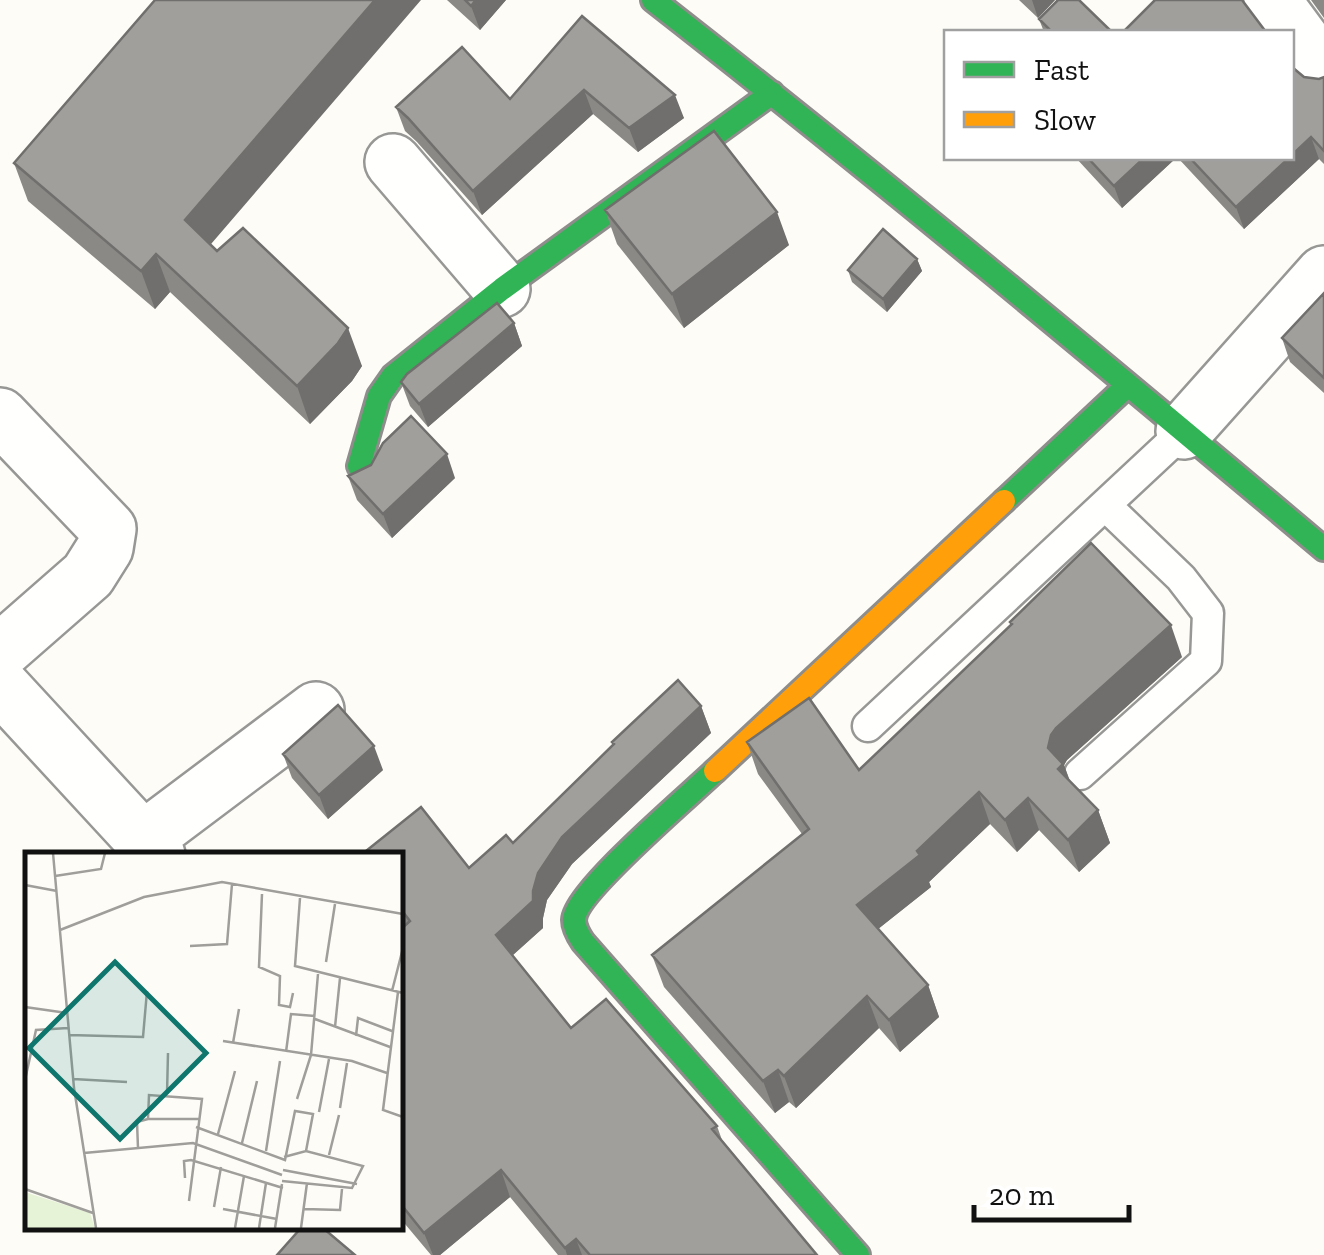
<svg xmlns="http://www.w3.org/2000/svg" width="1324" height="1255" viewBox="0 0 1324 1255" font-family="'Zilla Slab',serif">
<rect width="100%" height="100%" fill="#fdfcf7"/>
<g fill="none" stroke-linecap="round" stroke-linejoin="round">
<defs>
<path id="lane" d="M868,726l316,-295
M1080,774l126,-113 2,-48 -27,-35 -76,-73"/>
<path id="street" d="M1272,0l52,70
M393,162l109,127
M0,416l108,113 -3,19 -17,27 -88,77
M1184,431l140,-157
M0,685l157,170
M143,840l173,-130"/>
<path id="fast" d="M653,0c228,178 450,363 671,549
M359,466l20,-70 14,-20 109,-87 270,-196
M1004,501l124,-116
M715,771c-25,24 -140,121 -141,149 0,8 5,16 9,22l275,313"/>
<path id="slow" d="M715,771l289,-270"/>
</defs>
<use href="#lane" stroke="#979795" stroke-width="35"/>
<use href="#street" stroke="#979795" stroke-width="60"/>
<use href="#fast" stroke="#8e8d8b" stroke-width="28"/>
<use href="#slow" stroke="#8e8d8b" stroke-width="28"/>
<use href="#lane" stroke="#fffffe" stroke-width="30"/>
<use href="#street" stroke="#fffffe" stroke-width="55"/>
<use href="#fast" stroke="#30b455" stroke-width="22"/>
<use href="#slow" stroke="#ff9f0a" stroke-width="22"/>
</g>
<path fill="#8a8986" d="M447,0h59l-26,30z
M1019,0h36l-17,18z
M1311,0h13v18z
M582,16l102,102 -46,34 -45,-38 -111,101 -65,-73 -12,-11 -9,-24 114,-8z
M1039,19l73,13h-68z
M1304,77l15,2 5,-2v87l-5,-5 -75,70 -66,-71h114z
M1076,158h100l-54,50z
M14,163l196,82 152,121 -10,15 -42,43 -140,-132 -15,17 -127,-108z
M605,210l184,35 -105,83 -67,-84z
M917,259l5,12 -35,41 -35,-30 -4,-12z
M1324,293v100l-34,-31 -8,-24z
M514,323l8,23 -94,81 -18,-21 -9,-24z
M348,476l107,2 -63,60 -35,-38z
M1010,622l172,35 -115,103 -3,5 6,16 28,29 12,33 -31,29 -40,-42 -22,22 -27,-28 -61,58 2,5 -53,42 50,56 11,32 -39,35 -21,-24 -83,80 -7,-6 -14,11 -111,-126 -12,-32 150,-121 -44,-60 -11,-32 112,28 152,-145z
M701,706l10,27 -139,131 -25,36 -4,18v10l-31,28 59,72 146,98 5,14 95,115h-259l-48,-58 -70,58h-9l-31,-37v-288l3,-3 -3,-4v-68l69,13 44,-25 100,-99 -1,-2z
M283,754l100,16 -55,49 -36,-41z"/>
<path fill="#716f6d" d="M375,0h46l-222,258 -14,-38z
M476,0h30l-26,30 -9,-24z
M1032,0h23l-17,18z
M584,90l9,24 -111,101 -9,-24z
M675,95l9,23 -46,34 -9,-24z
M1311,137l8,22 -75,70 -8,-22 53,-49h3v-3z
M1144,158h32l-54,50 -8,-22z
M777,212l12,33 -105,83 -12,-34z
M156,254l14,38 -15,17 -14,-38z
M917,259l5,12 -35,41 -4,-13z
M514,323l8,23 -94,81 -9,-23z
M348,328l14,38 -10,15 -42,43 -13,-38z
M447,454l8,24 -63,60 -9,-24z
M1171,625l11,32 -115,103 -3,5 11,31 -14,-20 -13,-28 3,-13 5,-7z
M701,706l10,27 -139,131 -25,36 -4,18v10l-38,34 -9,-27 37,-44 5,-18 24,-36z
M374,746l9,24 -55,49 -9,-24z
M979,792l11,32 -61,58 2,5 -63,50 -11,-32z
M1028,798l11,32 -22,22 -12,-32z
M1098,810l12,33 -31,29 -11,-32z
M928,985l11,32 -39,35 -11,-32z
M867,996l12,32 -83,80 -12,-32z
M778,1070l11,32 -14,11 -12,-32z
M501,1170l9,27 -70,58h-7l-9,-22z
M576,1239l6,16h-15l-2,-7z"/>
<path fill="#a19f9c" stroke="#716f6d" stroke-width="2.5" d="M155,0h220l-190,220 32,31 26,-23 105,100 -10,15 -41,43 -141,-132 -15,17 -127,-108z
M465,0h11l-5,6z
M1058,0h21l33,32h-60l-13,-13z
M1155,0h87l24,32h-143z
M582,16l93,79 -46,33 -45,-38 -111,101 -65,-73 -12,-11 66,-60 48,52z
M1292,67l12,10 15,2 5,-2v74l-13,-14 -19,18z
M714,131l63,81 -105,82 -67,-84z
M1088,158h56l-30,28z
M1190,158h99l-53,49z
M883,229l34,30 -34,40 -35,-29z
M1324,293v85l-42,-40z
M497,303l17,20 -95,81 -18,-22 6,-8z
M411,416l36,38 -64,60 -35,-38 23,-11 12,-22z
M1091,543l80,82 -115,103 -5,7 -3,13 15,16 -5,5 40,41 -30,30 -40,-42 -23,22 -26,-28 -62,59 3,4 -63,50 71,80 -39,35 -22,-24 -83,80 -6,-6 -15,11 -111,-126 157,-126 -62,-87 62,-44 50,72 153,-146 -2,-2z
M678,680l23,26 -139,131 -24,36 -5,18v10l-37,34 75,93 35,-29 111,127 -5,3 105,126h-227l-14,-16 -11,9 -64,-78 -77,63 -24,-30v-273l10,-9 -10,-13v-53h-39l60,-48 48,61 37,-33 7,8 101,-99 -2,-2z
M338,705l36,41 -55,49 -36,-41z
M301,1228h22l32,27h-78z"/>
<g transform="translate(25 852)">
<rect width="378" height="378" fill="#fdfcf7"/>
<path d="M0,340l65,21 5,15h-70z" fill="#e7f3d7"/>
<path fill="none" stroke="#9f9e9b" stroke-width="2.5" d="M28,1l21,235 22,140M30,24l46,-7 4,-16M0,33l32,6M237,42l-3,73 21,9 -1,29 11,2 3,-14M275,46l-5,68 108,27M35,78l84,-33 78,-15 181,32M165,94l37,-2 5,-60M301,110l9,-58M367,139l11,-43M373,140l-15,118 20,7M0,155l42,6M290,167l75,28M310,175l5,-49M44,183l74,2 4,-46M331,184l2,-18 34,13M198,189l129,20 35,12M208,191l6,-34M261,200l5,-38 24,2M48,227l54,3M0,228l11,-50 32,-2M142,242l1,-41M272,247l14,-44 7,-81M315,256l7,-45M294,260l10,-53M171,275l89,33 10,-49 18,3 -7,37M193,282l17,-63M217,291l15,-62M113,296l-1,-26 11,-3M241,299l14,-90M59,301l109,-10 89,32M304,303l10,-40M258,318l74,14M160,326l-1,-17 7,-1 92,28M257,329l70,7 11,-22 -57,-15 -22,6M0,337l68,24M164,349l13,-102 -53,-4 -1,24h51M189,355l7,-40M198,357l54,10M279,357l36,1 2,-21M210,376l9,-52M234,376l7,-45M250,376l7,-44M276,376l6,-45"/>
<path fill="#0f766e" fill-opacity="0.15" stroke="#0f766e" stroke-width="5" d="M90,110l91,91 -86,86 -91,-91z"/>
<rect width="378" height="378" fill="none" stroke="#111" stroke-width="5"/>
</g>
<rect x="944" y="30" width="350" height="130" fill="#ffffff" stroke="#a0a0a0" stroke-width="2.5"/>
<rect x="964" y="62" width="50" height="15" fill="#30b455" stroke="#a0a0a0" stroke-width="2.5"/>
<text x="1034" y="80" font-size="30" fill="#111111">Fast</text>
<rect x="964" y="112" width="50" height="15" fill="#ff9f0a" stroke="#a0a0a0" stroke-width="2.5"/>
<text x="1034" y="130" font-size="30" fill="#111111">Slow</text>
<path d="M974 1205v15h155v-15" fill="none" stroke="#111111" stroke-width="5"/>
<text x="989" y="1205" font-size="30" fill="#111111" stroke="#ffffff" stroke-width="8" paint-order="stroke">20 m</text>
</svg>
